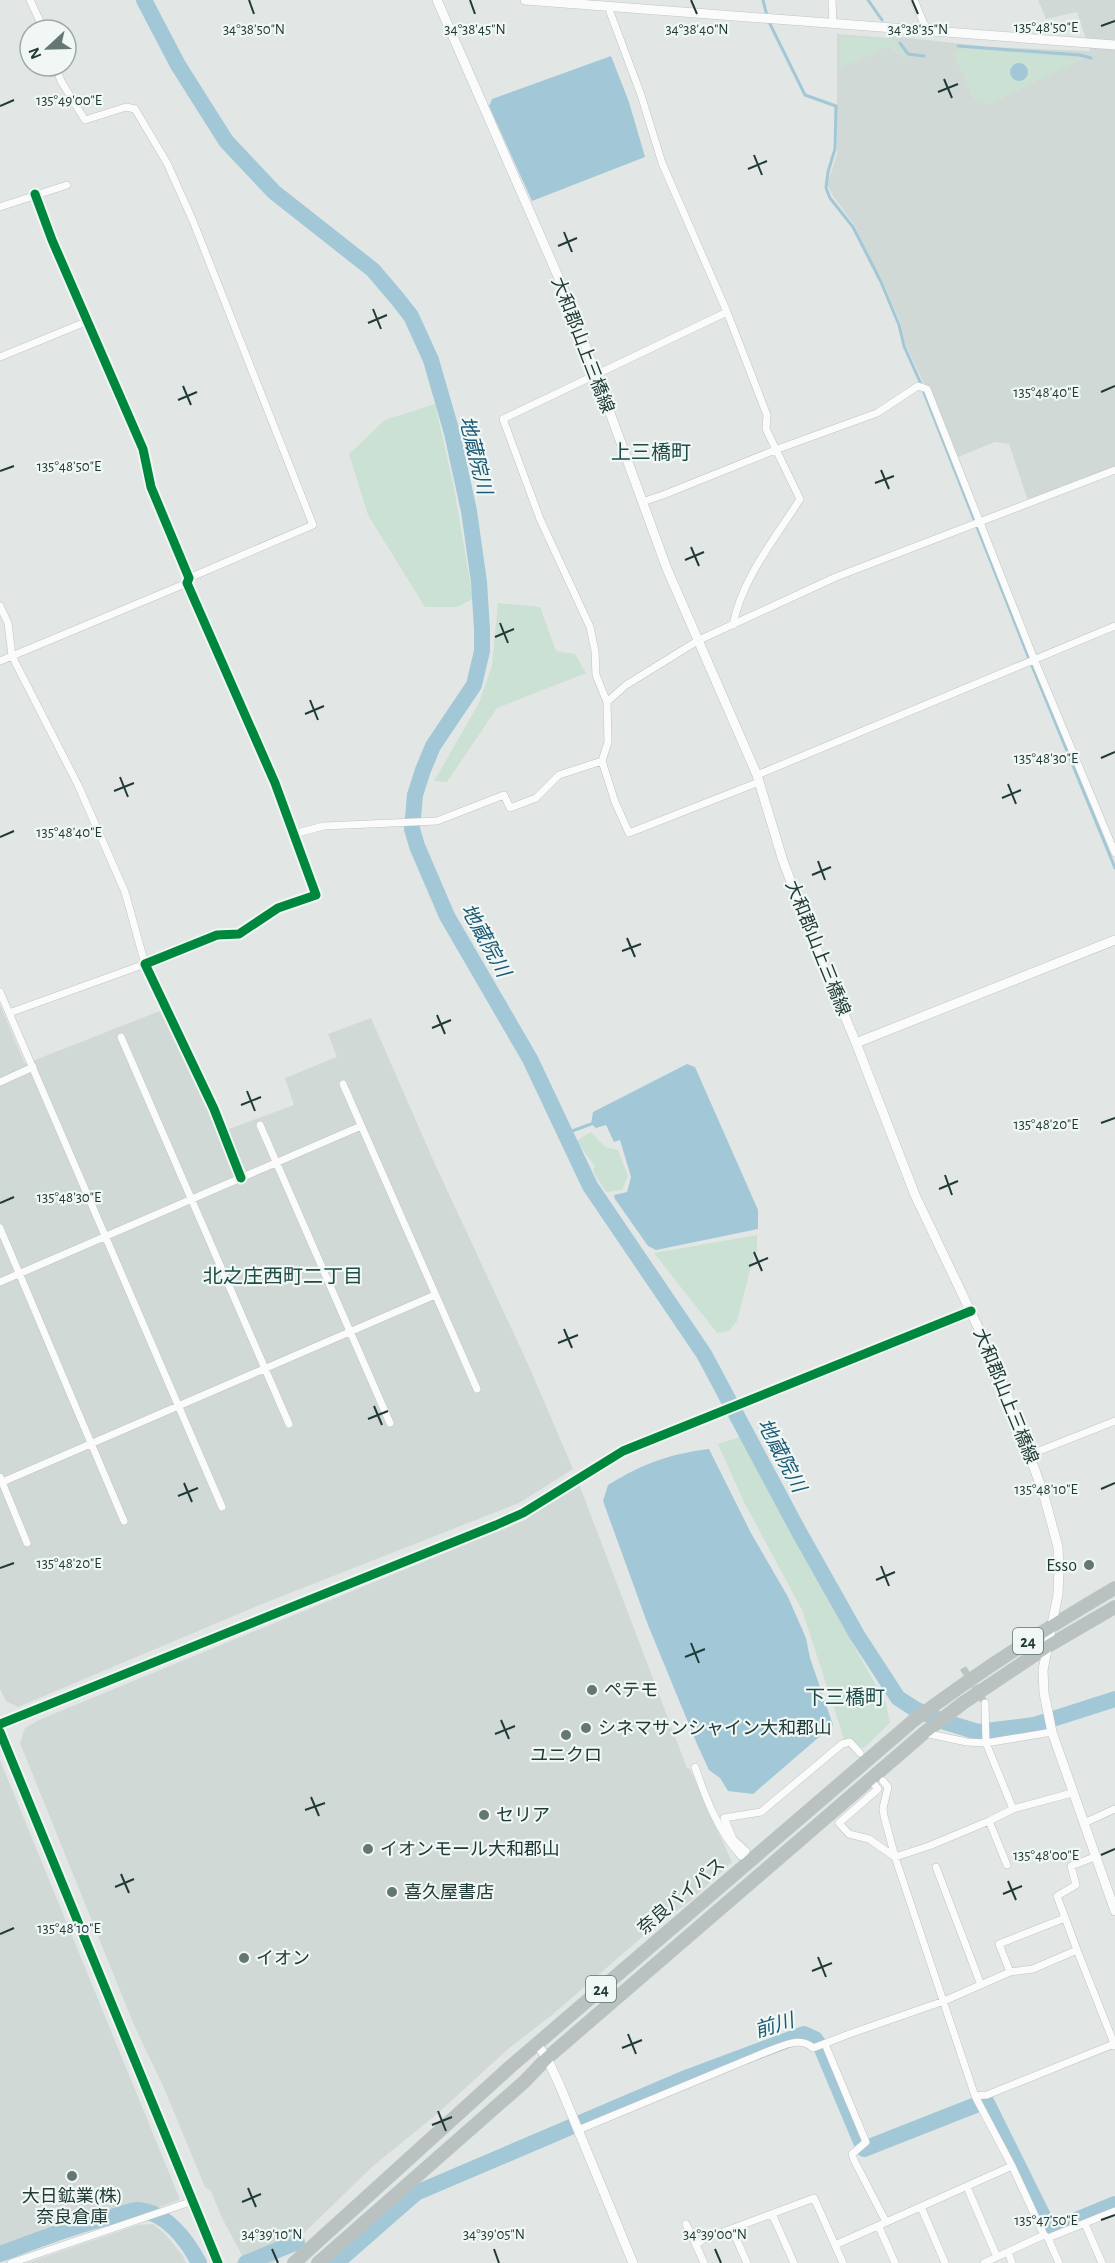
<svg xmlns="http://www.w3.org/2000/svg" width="1115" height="2263" viewBox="0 0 1115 2263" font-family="'Alegreya Sans','Noto Sans JP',sans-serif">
<rect width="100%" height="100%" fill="#e2e7e6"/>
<path fill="#d0d9d6" d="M1038,0h77v468l-87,33 -19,-57 -14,-2 -37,15 -27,-66 -8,-9 -19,-41 -4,-19 -19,-44 -8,-12 -18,-40 -22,-30 -6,-11 10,-31v-120l51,4 3,-2 99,11 100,4 -13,-39 -31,7z
M0,1005l25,59 145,-57 56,123 68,-25 -9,-27 52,-21 -9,-23 43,-16 63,144 94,202 45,105 -54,34 -262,103 -239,101 -12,-6 -6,-12z
M579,1484l108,284 3,1 42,93 -43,40 -41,30 -96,83 -44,34 -71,65 -64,52 -100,97h-37l6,-8 -20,-37 -11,-27 -6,-4 -41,-99 -30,-63 -114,-282 5,-15 16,-9 484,-199z
M0,1760l179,437v3l-28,10 -22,-7 -129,44z
M153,2224l13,11 17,21 3,7h-159l111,-38z"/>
<path fill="#cbe1d4" d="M839,37l55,2 14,17 -4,3 -15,-13 -49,23z
M957,48l127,10 -96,47 -14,-6 -22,-47 5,-1z
M435,404l19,84 19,111 -16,8h-32l-57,-92 -19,-61 36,-34z
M498,603l42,4 16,44 19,3 11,19 -89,35 -50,74 -13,-1 44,-76 14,-39z
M591,1132l14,15 13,3 10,26 -6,14 -16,2 -13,-21 2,-5 -19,-25z
M757,1235v15l-5,13 -15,58 -8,10 -12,2 -63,-80z
M740,1437l58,110 88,156 4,20 -26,25 -19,-6 -43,-132 -58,-108 -26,-58z"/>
<path fill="#a2c8d7" d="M611,56l18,46 16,55 -113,44 -43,-95 3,-7z
M1010 72a9 9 0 1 1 18 0a9 9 0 1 1-18 0Z
M687,1064l8,3 63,143v19l-102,21 -8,-4 -33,-47 -1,-4 13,-3 4,-15 -11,-37 -6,2 -8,-17 -10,3 -5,-4 2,-12z
M709,1449l42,84 37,64 18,41 4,20 23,67 -80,69 -25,-3 -8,-13 -11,-8 -12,-26 -49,-119 -45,-124 5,-16c34,-21 61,-31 101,-36z"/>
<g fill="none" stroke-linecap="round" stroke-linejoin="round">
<path stroke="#a2c8d7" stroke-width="3" d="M763,0l4,16
M868,0l14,20
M769,22l36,73 31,11 -1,43 -7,23 -2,16 4,10 23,29 28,55 18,43 5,21 17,38
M900,43l8,11 16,2
M958,46l122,9 11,3
M923,390l105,266 87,212
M564,1134l27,-10"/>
<path stroke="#a2c8d7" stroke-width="16" d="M144,0l34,65 48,76 48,51 99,78 23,27 15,19 20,44 21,73 17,78 10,71 3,47v22l-8,34 -41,61 -10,24 -8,25 -3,34 5,17 30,70 83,143 60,127 114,168 95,178 58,103 41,63 17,11 30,13 33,10 56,-7 81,-26
M0,2254c38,-14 75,-29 115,-38 7,-2 16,-6 23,-6 28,2 49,30 61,53
M246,2263l51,-21
M336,2263l80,-70 267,-114 121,-45 11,5 7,10 42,100 122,-48 61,123 10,4 58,-24"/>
<path stroke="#bbc4c3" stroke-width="7" stroke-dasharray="7 3.5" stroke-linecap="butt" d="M963,1668l22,35"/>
<defs>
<path id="street" d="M30,0l14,30
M832,0l1,23
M914,0l10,24 6,7
M610,7v5l31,83 21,68 65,149 40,103 -1,14 34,70c-25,40 -58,79 -67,126
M55,66l6,15 24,39 41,-13 9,2 32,54 26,58 120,304 -124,53
M35,194l17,46 91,209 8,38 38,91 -2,5 88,200 41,112 -38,13 -39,26 -22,1 -72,29 69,145 27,69
M0,207l67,-22
M727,312l-224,107 37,100 50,108 5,24 1,24 11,27 1,40 -6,19 13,41 14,31 130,-51
M0,357l88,-36
M642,502l21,-7 112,-45 102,-37 41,-27 9,3 107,270 81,194
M0,606l8,17 4,33 66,129 47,107 20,72 -136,49
M0,661l187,-78
M607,702l19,-17 73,-45 137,-63 279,-107
M757,775l358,-149
M293,834l31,-8 113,-5 67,-26 6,13 26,-10 23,-23 43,-14
M0,992l222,515
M121,1037l168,387
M0,1082l33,-15
M343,1084l134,305
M260,1125l130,298
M0,1228l124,293
M0,1282l361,-156
M1029,1455l86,-34
M0,1477l27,66
M0,1483l435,-188
M985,1703l1,40 27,66
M924,1733l43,9 19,1 66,-11
M695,1767c11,32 23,64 46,89l5,-5 -13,-12 -9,-21 37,-6 81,-68 8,-2 10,11
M870,1779l8,10 -39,34 10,11 20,5 26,18
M883,1781l5,6 -5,21 1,8 11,41 80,239 37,70 32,69 4,3 11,25
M989,1821l18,44
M1084,1823l31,-14
M895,1857l34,-11 60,-25 24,-12 59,-16
M936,1867l45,118
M1077,1950l-20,-54 19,-11 -5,-19 26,-10
M1010,1972l-11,-28 66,-26
M825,2044l41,98 -14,12 2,6 32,62
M975,2096l12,-1 127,-51
M578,2130l188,-78c15,-5 34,-17 47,-4l39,-15 92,-32 66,-29 23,-3 44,-19 38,96
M967,2187l30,70
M921,2207l24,56
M772,2214l22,49
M686,2224l10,21
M1085,2224l17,39
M879,2227l16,36
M732,2229l15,34
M1048,2238l67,-27
M835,2245l177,-79
M1008,2252l4,11
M11,2263l182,-62
M704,2263l-8,-18 6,-5 112,-42 29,65
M984,2263l60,-28"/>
<path id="secondary" d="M437,0l134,306 96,263 90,206 26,86 33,86 40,96 59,152 81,170 47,127 15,55 1,23 -1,24 -15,76 1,23 8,39 63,179
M525,0l590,45
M856,1043l259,-103
M0,1724l496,-199 27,-12 100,-62 348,-140
M0,1732l218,531
M537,2044l10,14 13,28 73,177"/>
<path id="highway" d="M294,2263l216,-196 403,-346c65,-49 132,-92 202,-133
M318,2263l206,-181 23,-24 377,-325 39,-30 85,-57 67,-39"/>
</defs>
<use href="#street" stroke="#bfc4c3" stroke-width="8"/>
<use href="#secondary" stroke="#bec5c3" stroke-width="10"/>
<use href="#highway" stroke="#bbc4c3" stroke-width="14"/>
<use href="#street" stroke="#fbfbfb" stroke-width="7"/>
<use href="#secondary" stroke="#fbfbfb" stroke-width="9"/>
<use href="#highway" stroke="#b9c2c1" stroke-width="12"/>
<defs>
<path id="cycleway" d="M35,194l17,46 91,209 8,38 38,91 -2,5 88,200 41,112 -38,13 -39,26 -22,1 -72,29 69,145 27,69
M0,1724l496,-199 27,-12 100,-62 348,-140
M0,1732l218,531"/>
</defs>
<use href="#cycleway" stroke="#f0f7f4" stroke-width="13"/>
<use href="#cycleway" stroke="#00873e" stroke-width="9"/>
</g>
<path fill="none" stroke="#203a37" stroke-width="2" d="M249,0l5,14M470,0l5,14M691,0l6,14M912,0l6,14M1101,26l14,-5M944,79l8,19M938,92l20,-8M0,106l14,-6M754,155l8,20M748,169l19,-8M564,232l8,20M558,246l19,-8M373,309l8,20M368,323l19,-8M183,386l8,19M1101,392l14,-6M178,400l19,-8M881,470l8,19M0,471l14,-5M875,483l19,-7M691,547l8,19M685,560l19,-8M500,623l8,20M495,637l19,-8M310,700l8,20M305,714l19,-8M1101,758l14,-6M120,777l8,20M1008,784l8,20M114,791l20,-8M1002,798l19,-8M0,837l14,-6M818,861l7,19M812,875l19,-8M627,938l8,19M622,951l19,-7M437,1015l8,19M432,1028l19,-8M247,1091l8,20M241,1105l20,-8M1101,1123l14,-5M945,1175l7,20M939,1189l19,-8M0,1203l14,-6M754,1252l8,19M749,1266l19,-8M564,1329l8,19M558,1343l20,-8M374,1406l8,19M368,1419l20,-8M184,1483l8,19M1101,1489l14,-6M178,1496l20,-8M881,1566l8,20M0,1568l14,-5M876,1580l19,-8M691,1643l8,20M685,1657l20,-8M501,1720l8,19M495,1734l20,-8M311,1797l8,19M305,1810l20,-7M1101,1855l14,-6M121,1874l8,19M1008,1881l8,19M115,1887l19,-8M1003,1894l19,-8M0,1934l14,-6M818,1957l8,20M812,1971l20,-8M628,2034l8,20M622,2048l20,-8M438,2111l8,20M432,2125l20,-8M248,2188l8,19M242,2202l19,-8M1101,2220l14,-5M272,2249l6,14M494,2249l5,14M715,2249l6,14"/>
<g fill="#647774" stroke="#f0f7f4" stroke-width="2">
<circle cx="1089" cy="1565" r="6"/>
<circle cx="592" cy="1690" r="6"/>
<circle cx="586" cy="1728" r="6"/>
<circle cx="566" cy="1735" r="6"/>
<circle cx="484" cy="1815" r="6"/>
<circle cx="368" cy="1849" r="6"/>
<circle cx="392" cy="1892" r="6"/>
<circle cx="244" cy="1958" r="6"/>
<circle cx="72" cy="2176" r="6"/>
</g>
<g text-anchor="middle" stroke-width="4.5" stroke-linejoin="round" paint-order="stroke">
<g fill="#f0f7f4" stroke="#5e7370" stroke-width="1.5">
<rect x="1013" y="1628" width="30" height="26" rx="4.5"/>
<rect x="586" y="1976" width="30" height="26" rx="4.5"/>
</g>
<g font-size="16" font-weight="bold" fill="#203a37">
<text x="1028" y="1647">24</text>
<text x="601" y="1995">24</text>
</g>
<g font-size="18" fill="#203a37" stroke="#f0f7f4">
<text transform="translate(583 345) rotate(69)" y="6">大和郡山上三橋線</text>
<text transform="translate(818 948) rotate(68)" y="6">大和郡山上三橋線</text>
<text transform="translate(1006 1396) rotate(68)" y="6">大和郡山上三橋線</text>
<text transform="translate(681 1896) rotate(-40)" y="6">奈良バイパス</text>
</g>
<g font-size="18" fill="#203a37" stroke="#f0f7f4" text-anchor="start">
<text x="1077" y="1571" text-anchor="end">Esso</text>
<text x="604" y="1696">ペテモ</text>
<text x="598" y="1734">シネマサンシャイン大和郡山</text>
<text x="566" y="1761" text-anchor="middle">ユニクロ</text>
<text x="496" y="1821">セリア</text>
<text x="380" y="1855">イオンモール大和郡山</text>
<text x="404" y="1898">喜久屋書店</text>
<text x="256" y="1964">イオン</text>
<text x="72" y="2202" text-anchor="middle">大日鉱業(株)<tspan x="72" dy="21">奈良倉庫</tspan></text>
</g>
<g font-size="20" fill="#1d4c47" stroke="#f0f7f4">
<text x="651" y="459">上三橋町</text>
<text x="283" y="1283">北之庄西町二丁目</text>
<text x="845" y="1704">下三橋町</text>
</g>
<g font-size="20" font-style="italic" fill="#1b5a75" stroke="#f0f7f4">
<text transform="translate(476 455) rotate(76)" y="7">地蔵院川</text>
<text transform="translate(486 940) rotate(61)" y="7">地蔵院川</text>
<text transform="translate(782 1455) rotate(62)" y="7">地蔵院川</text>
<text transform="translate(774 2025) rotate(-17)" y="7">前川</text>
</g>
</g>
<g font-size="15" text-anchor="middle" fill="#203a37" stroke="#f0f7f4" stroke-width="4.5" stroke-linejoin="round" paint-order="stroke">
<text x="1046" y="32">135°48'50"E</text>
<text x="254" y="34">34°38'50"N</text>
<text x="475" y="34">34°38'45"N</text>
<text x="697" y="34">34°38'40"N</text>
<text x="918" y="34">34°38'35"N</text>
<text x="69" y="105">135°49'00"E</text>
<text x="1046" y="397">135°48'40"E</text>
<text x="69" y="471">135°48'50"E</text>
<text x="1046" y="763">135°48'30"E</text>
<text x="69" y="837">135°48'40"E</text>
<text x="1046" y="1129">135°48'20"E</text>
<text x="69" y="1202">135°48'30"E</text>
<text x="1046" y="1494">135°48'10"E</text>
<text x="69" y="1568">135°48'20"E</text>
<text x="1046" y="1860">135°48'00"E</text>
<text x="69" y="1933">135°48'10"E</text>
<text x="1046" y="2225">135°47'50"E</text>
<text x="272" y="2239">34°39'10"N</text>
<text x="494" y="2239">34°39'05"N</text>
<text x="715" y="2239">34°39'00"N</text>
</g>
<g transform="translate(48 48) rotate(248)"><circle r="28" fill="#f0f7f4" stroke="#9daba8" stroke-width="1.5"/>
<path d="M0-4.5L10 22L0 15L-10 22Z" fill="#647774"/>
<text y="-9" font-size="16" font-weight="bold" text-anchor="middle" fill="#203a37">N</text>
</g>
</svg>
